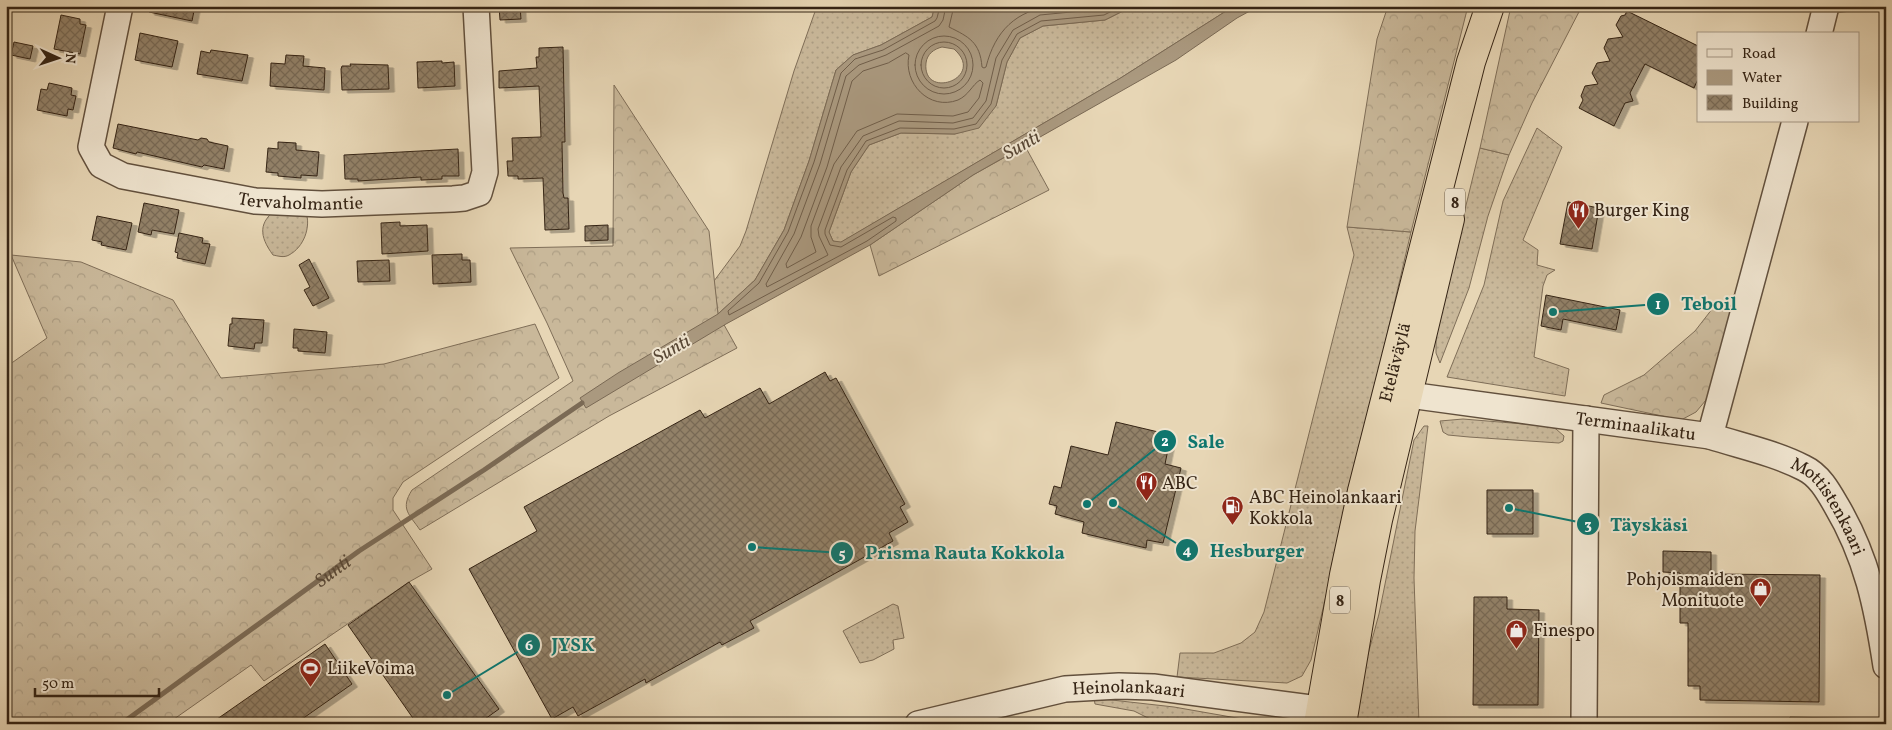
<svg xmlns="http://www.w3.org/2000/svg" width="1892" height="730" viewBox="0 0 1892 730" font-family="Vollkorn,serif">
<defs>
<pattern id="grass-dots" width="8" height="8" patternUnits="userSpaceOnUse" patternTransform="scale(1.25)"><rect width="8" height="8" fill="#c9b89a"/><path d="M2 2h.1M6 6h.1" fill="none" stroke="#ad9e84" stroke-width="1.8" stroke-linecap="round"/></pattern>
<pattern id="forest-crowns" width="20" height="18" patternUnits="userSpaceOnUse" patternTransform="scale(1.25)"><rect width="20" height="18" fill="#c9b89a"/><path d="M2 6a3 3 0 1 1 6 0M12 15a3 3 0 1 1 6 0" fill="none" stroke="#ad9e84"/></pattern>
<pattern id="building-cross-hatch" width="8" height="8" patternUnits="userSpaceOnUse" patternTransform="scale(1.25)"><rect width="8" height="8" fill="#928168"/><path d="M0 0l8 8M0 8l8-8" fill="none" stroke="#786954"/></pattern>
<filter id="shadow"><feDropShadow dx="5.5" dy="3" stdDeviation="0" flood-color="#0004"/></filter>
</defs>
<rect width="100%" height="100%" fill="#e7d6b5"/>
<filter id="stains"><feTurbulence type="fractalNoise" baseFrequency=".004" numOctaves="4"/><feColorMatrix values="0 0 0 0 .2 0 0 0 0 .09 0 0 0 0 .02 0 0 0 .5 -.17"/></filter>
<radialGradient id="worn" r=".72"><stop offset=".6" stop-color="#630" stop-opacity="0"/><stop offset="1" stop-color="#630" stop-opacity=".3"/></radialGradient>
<path fill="url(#grass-dots)" stroke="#7f6e58" d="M817,6h118l-3,11 -51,28 -28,10 -17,15 -27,91 -25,69 -29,50 -37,34 -4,-33 26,-35 6,-15 48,-160z
M1128,6h106l-115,73 -279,164 -7,-2 -4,-9 22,-60 18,-27 32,-12 54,1 41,-28 11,-44 13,-24 23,-12 62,-6 20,-10z
M1537,128l25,19 -39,93 15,10 -1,15 18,5 -8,5 -4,11 -9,71 35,12 -4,27 -118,-19 37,-92 19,-84z
M1480,148l29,7 -21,61 -19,72 -29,75 -4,-10v-25z
M278,208l28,4c5,15 -2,35 -17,43 -5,3 -11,1 -16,0 -14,-19 -15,-33 5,-47z
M1347,227l64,5 -100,428 -9,16 -15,7 -110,-6 3,-24h34l27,-10 14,-11 9,-20 90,-357z
M1463,419l85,7 8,3 8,7 -1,5 -4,2 -90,-6 -21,-2 -5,-3 -3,-11z
M1424,426h4l-13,105 -1,47 5,146h-68l1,-11 27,-99 35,-174z
M893,604l5,2 6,32 -11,2 1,9 -21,11 -13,3 -17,-32z
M1094,698l80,9 97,17h-111l-26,-13 -39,-7z"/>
<path fill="url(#forest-crowns)" stroke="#7f6e58" d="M1388,6h80l-57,226 -64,-5 30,-188z
M1511,6h71l-50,97 -23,52 -29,-7z
M1838,6h48l-50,7z
M614,85l95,146 9,83 19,34 -128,68 -189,114c-11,-16 -20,-21 -8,-40l161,-109 -26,-58 -37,-75 103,-2z
M1025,146l24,44 -170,86 -9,-31 103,-70z
M6,243l5,12 70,7 92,38 48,78 163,-14 151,-40 24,54 -156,104 -10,16v12l39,59 -23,13 -145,99 -13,-16 -84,59h-161v-357l41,-29 -36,-83 -5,3z
M1716,304l19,2 -24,88 -15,18 -15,8 -80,-17 3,-8 40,-20 51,-44z
M1790,717l89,2v5h-90z"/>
<path fill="#aa997f" stroke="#7b6a55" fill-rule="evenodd" d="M935,6h193l-3,4 -20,10 -62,6 -23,12 -13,24 -11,44 -17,22 -24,6 -54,-1 -32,12 -18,27 -22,60 4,9 8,1 278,-163 115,-73h25l-22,12 -61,42 -203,115 -103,70 -144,79 -140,84 -6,-10 38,-25 100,-59 37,-34 29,-50 25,-69 27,-91 17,-15 28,-10 51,-28zM942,47l12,2c33,29 -32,52 -28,14 1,-9 8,-14 16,-16z"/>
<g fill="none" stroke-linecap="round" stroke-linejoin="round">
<path stroke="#705e4a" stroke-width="1" d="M940,6l-3,12 -2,3 -52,29 -28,9 -14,14 -27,89 -26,70 -29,51 -31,28 1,4 138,-74 29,-20v-3l-3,-1 -52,30 -11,-2 -5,-11v-4l22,-60 19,-29 34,-13 54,1 22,-5 15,-20 11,-44 15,-26 24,-13 63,-6 18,-9
M946,6l-3,14 -4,6 -53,29 -27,10 -13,11 -26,88 -26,70 -28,50 1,3 61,-32 -9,-19 -1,-7 23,-62 22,-31 36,-15 54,2 20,-5 13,-17 10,-43 17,-28 27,-15 62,-6 6,-3
M954,6l-5,21c20,10 31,15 33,40l2,1 2,-1c9,-36 30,-57 67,-61
M915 65a29 29 0 1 1 58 0a29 29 0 1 1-58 0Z
M921 65a23 23 0 1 1 46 0a23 23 0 1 1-46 0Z
M906,53l3,2c-6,28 20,56 49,45 11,-5 14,-15 22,-20l3,3 -4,15 -11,14 -15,4 -56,-2 -40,17 -23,33 -23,62v11l5,15 -29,16 -1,-4 15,-27 26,-70 25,-86 11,-10 25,-8z"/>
<path stroke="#7b6a55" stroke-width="5" id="s1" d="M121,724l238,-173 125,-81 98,-67"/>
</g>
<path fill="url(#building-cross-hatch)" stroke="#352415" filter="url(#shadow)" d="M149,6h46l-3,15 -43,-9z
M499,6h21l1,13 -21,1z
M1627,11l71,35v33l-4,9 -49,-24 -15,29 3,8 -8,2 -11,23 -35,-18 4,-8 -2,-4 4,-10 13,-2 -6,-11 5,-10 13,-2 -6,-13 4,-9 15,-2 -7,-12 5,-9 4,-1z
M61,15l19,4v5l6,1 -6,29 -26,-5z
M140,33l38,8 -6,26 -37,-7z
M14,42l19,4 -3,13 -19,-4z
M563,47l2,95h-3l1,51 1,5h4l1,31 -24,1 -2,-52 -25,1v-3h-10l-1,-15h6l-1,-23 29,-1 -2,-51 -40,2v-17l38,-3 -1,-11h3v-9z
M211,50l37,5 -6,26 -45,-7 4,-23 9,2z
M286,55l18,1 -1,10 22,2 -1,22 -54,-4 1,-23 14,1z
M442,61v2l12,-1 1,24 -37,2 -1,-26z
M350,64l38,1 1,24 -47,1 -1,-21 1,-3h9z
M49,83l23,5 -1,7 5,1 -3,14 -5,-1 -1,7 -30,-6 4,-21 6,1z
M118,124l80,16 3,-2 6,1 2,3 19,4 -4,23 -20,-4 -2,2 -65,-15 -1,2 -23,-6z
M278,142l18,1v7l23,2 -2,24 -16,-1v3l-23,-2v-3l-12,-1 2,-24 10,1z
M458,149l1,27h-17v3l-21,1v-3l-63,4v-2h-13l-1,-24z
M1568,202l31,6 -7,41 -32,-5z
M144,203l35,7 -5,24 -22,-4 -1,5 -13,-3z
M97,216l35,7 -6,27 -25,-5 1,-3 -10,-2z
M400,222v4l27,-1 1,26 -46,3 -1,-31z
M608,225v15l-23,1v-15z
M179,233l24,5 -1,5 8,1 -5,20 -28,-6 1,-5 -3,-1z
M462,254v6h8l1,22 -38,2 -1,-29z
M309,259l20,39 -16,8 -9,-16 6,-3 -11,-22z
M389,260l1,21 -32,1 -1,-21z
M1546,295l74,15 -4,20 -53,-11 -2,11 -20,-4z
M232,318l32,2 -2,23h-7l-1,6 -26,-3 2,-22h2z
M294,329l33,3 -2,21 -27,-2v-3h-5z
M825,372l5,9 6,-3 69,126 -5,3 8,15 -19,11 4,8 -143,80 4,7 -32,17 -2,-3 -74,41 -1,-4 -67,37 -5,-9 -21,12 -83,-150 68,-38 -13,-24 176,-97 5,8 55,-30 9,16z
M1116,422l55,13 -6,29 16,4 -18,75 -16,-3 -1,8 -64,-15 2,-11 -29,-8 2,-8 -8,-2 5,-18 7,2 10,-42 37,9z
M1487,490h46v44h-46z
M1663,551l48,1v22l109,1 -1,127 -119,-2v-14h-12v-63h-8v-50l-17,-1z
M409,582l90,127 -21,15h-61l-69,-99z
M1474,597h33v12l32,1 -1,95h-65z
M325,644l27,40 -57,40h-85z"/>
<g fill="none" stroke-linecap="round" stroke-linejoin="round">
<defs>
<g id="minor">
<path id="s2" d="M120,6l-29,141 10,18 22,11 132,25 67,3 131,-5 11,-1 15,-5 6,-21 -9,-166"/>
<path d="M1819,34l7,-28"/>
<path id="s3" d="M1387,392l323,44 85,-315"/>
<path id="s4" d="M1710,436c31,10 65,17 94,32 15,7 24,23 32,37 31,52 41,102 50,161"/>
<path id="s5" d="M918,724l147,-35 54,-3 34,1 188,25"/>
<path d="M1584,724l2,-305"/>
</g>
<g id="highway">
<path id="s6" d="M1318,724l26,-149 18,-84 109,-429 19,-56"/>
<path d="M1342,724l24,-144 12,-60 72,-301"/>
</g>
</defs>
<use href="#minor" stroke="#62503d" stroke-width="28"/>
<use href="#highway" stroke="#352415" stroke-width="30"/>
<use href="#minor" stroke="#efe4cf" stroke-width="25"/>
<use href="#highway" stroke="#e7d6b5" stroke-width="28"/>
</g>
<defs>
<symbol id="restaurant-pin" viewBox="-11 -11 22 30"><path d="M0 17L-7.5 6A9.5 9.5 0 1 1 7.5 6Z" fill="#8f2418" stroke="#efe4cf"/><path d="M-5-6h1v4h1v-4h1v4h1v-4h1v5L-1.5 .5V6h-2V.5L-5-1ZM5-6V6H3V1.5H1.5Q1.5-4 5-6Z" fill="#fff"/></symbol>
<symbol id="fuel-pin" viewBox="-11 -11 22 30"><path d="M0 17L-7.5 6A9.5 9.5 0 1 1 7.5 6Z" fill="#8f2418" stroke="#efe4cf"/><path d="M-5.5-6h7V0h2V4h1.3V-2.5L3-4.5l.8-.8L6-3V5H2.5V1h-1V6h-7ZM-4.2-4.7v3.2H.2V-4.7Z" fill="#fff"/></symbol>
<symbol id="shop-pin" viewBox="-11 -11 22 30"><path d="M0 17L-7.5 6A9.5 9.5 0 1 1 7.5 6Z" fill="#8f2418" stroke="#efe4cf"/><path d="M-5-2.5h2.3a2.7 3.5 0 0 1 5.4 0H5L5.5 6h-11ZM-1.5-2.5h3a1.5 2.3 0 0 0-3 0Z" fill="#fff"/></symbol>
<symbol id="stadium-pin" viewBox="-11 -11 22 30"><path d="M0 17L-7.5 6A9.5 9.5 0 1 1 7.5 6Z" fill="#8f2418" stroke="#efe4cf"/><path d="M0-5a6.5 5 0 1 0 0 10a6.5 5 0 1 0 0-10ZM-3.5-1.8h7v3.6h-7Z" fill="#fff"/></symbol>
</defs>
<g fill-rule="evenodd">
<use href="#restaurant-pin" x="1566" y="198" width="25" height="34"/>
<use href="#restaurant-pin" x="1134" y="470" width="25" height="34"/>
<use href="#fuel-pin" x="1220" y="494" width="25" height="34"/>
<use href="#shop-pin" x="1748" y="576" width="25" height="34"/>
<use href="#shop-pin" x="1504" y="618" width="25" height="34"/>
<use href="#stadium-pin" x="298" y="656" width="25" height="34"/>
</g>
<g text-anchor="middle" stroke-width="4" stroke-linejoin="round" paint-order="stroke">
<g fill="#efe4cf" stroke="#6d5e4d" stroke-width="1">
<rect x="1445" y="188.5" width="20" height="27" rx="4"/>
<rect x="1330" y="586.5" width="20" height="27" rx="4"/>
</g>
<g font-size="16" font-weight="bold" fill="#352415">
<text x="1455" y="208">8</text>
<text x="1340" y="606">8</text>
</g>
<g font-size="18" fill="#352415" stroke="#efe4cf">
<text dy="6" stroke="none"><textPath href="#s2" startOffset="369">Tervaholmantie</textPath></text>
<text dy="6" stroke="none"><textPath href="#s6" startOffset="370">Eteläväylä</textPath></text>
<text dy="6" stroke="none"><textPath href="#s3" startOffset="251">Terminaalikatu</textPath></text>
<text dy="6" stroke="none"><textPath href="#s4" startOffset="145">Mottistenkaari</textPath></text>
<text dy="6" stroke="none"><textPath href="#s5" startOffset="215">Heinolankaari</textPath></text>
</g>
<g font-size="18" fill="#352415" stroke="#efe4cf" text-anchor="start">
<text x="1594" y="216">Burger King</text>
<text x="1162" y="489">ABC</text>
<text x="1249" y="503">ABC Heinolankaari<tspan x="1249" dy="21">Kokkola</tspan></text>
<text x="1744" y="585" text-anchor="end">Pohjoismaiden<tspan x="1744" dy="21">Monituote</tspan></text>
<text x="1533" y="636">Finespo</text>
<text x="327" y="674">LiikeVoima</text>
</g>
<g font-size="19" font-style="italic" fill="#584735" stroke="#efe4cf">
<text transform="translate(1021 144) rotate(-30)" y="7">Sunti</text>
<text transform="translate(671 348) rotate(-30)" y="7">Sunti</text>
<text dy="7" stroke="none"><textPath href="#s1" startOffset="261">Sunti</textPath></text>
</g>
</g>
<path fill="none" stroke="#0f766e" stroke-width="2" d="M1553 312L1658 304M1087 504L1165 441M1509 508L1588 524M1113 503L1187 550M752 547L842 553M447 695L529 645"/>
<g fill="#0f766e" stroke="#efe4cf" stroke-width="2">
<circle cx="1553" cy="312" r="5"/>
<circle cx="1087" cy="504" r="5"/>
<circle cx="1509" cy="508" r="5"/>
<circle cx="1113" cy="503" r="5"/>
<circle cx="752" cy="547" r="5"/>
<circle cx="447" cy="695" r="5"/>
<circle cx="1658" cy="304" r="12"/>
<circle cx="1165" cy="441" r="12"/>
<circle cx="1588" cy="524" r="12"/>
<circle cx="1187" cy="550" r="12"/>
<circle cx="842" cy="553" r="12"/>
<circle cx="529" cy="645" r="12"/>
</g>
<g font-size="15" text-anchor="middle" font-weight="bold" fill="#fff">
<text x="1658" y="309">1</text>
<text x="1165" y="446">2</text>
<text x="1588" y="529">3</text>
<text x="1187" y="555">4</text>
<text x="842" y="558">5</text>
<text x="529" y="650">6</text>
</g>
<g font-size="19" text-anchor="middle" font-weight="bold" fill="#0f766e" stroke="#efe4cf" stroke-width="4" stroke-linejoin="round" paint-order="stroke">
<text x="1709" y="310">Teboil</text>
<text x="1206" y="448">Sale</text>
<text x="1649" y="531">Täyskäsi</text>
<text x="1257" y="557">Hesburger</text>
<text x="965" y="559">Prisma Rauta Kokkola</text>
<text x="573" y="651">JYSK</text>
</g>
<rect width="1892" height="730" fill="none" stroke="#e7d6b5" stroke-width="25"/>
<rect x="8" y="8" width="1877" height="715" fill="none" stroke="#352415" stroke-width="2.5"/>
<rect x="12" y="12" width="1867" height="705" fill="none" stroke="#352415"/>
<rect x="1697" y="32" width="162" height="90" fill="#efe4cf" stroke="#a59785"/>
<rect x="1707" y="49" width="25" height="8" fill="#efe4cf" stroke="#a59785"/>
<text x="1742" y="58" font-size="15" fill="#352415">Road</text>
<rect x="1707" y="70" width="25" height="15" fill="#aa997f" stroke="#a59785"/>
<text x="1742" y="82" font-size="15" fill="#352415">Water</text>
<rect x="1707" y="95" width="25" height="15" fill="url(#building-cross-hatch)" stroke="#a59785"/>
<text x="1742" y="108" font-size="15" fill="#352415">Building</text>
<g transform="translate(58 58) rotate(93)" stroke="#efe4cf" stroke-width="4" paint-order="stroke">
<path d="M0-4L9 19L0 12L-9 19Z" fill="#352415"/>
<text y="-8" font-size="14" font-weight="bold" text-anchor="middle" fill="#352415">N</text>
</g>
<path d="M35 688v8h124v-8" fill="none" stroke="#352415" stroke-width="2.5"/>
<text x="42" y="688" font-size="15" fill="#352415" stroke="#efe4cf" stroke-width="4" paint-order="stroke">50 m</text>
<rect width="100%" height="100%" filter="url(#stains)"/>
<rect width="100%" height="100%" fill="url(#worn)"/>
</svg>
